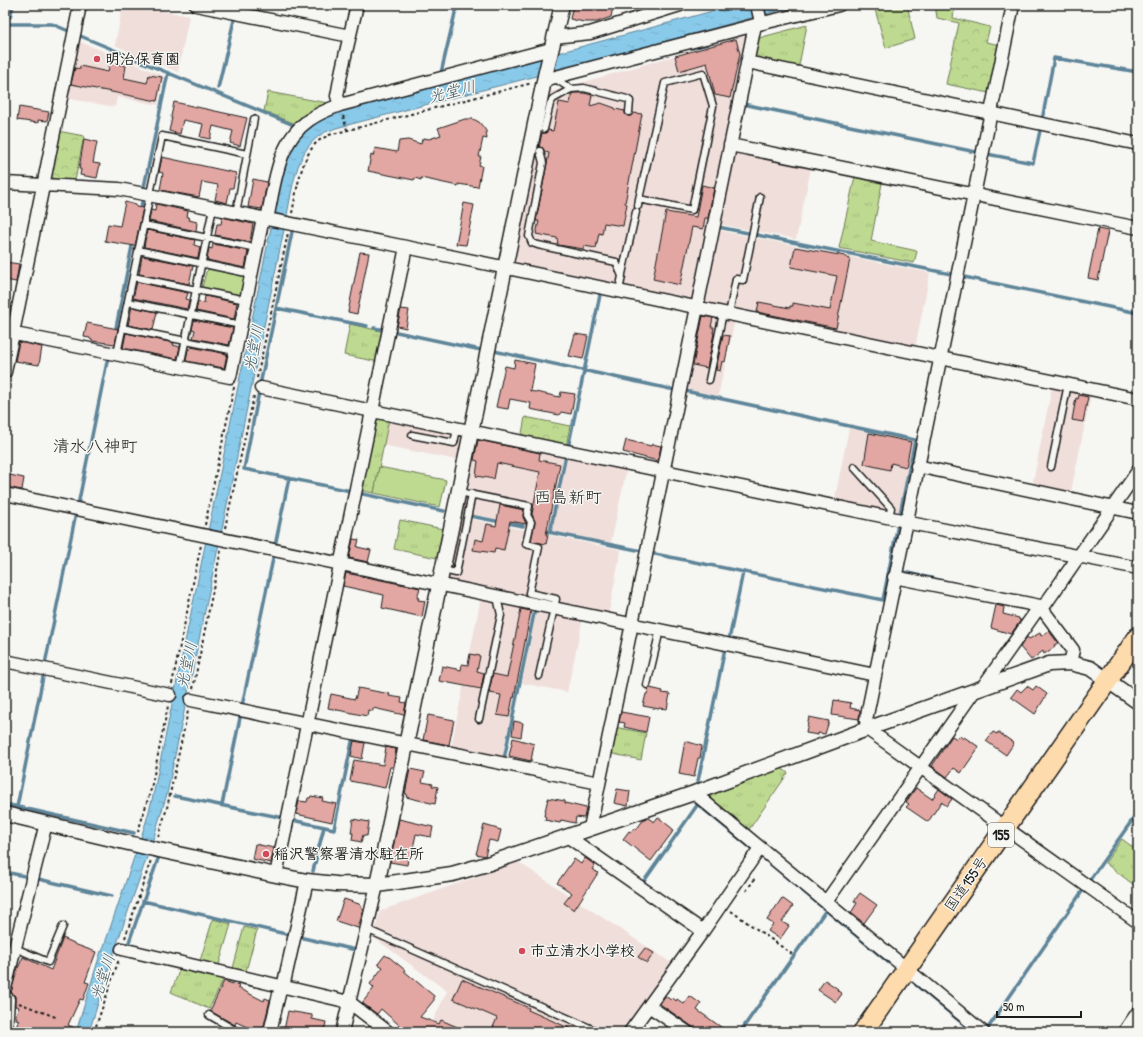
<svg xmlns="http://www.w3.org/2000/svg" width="1143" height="1037" viewBox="0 0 1143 1037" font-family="'Patrick Hand','Klee One',sans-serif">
<defs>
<pattern id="grass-tufts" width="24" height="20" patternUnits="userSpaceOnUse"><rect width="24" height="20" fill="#beda91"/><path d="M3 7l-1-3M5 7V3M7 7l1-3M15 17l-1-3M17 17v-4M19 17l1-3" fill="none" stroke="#a3ba7c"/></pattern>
<pattern id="forest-crowns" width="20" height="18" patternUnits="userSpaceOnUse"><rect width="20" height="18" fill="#beda91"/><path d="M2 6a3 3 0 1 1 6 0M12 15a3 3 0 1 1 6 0" fill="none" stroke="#a3ba7c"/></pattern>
<pattern id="water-ripples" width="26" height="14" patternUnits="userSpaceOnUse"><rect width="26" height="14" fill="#89caea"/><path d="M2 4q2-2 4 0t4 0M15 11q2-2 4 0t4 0" fill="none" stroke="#76adc8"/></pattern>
</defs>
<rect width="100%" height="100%" fill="#f6f6f2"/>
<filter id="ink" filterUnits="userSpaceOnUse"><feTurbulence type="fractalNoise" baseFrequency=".025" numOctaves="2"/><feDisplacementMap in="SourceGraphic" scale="8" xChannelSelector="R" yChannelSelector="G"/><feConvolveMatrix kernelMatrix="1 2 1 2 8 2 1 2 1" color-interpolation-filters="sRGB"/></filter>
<g filter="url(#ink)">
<path fill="#f0deda" d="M123,5h12l54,11 -11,56 -39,-17 -4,9 29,12 -6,29 -41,-8 -2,10 -50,-9 11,-58 53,22 3,-9 -17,-8z
M742,36l4,3 -14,64 3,1 -26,124h-3l-13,69 -4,3 -171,-37 -3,-5 14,-71 -2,-1 20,-90 3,-4z
M732,151l80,12 -16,76 -78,-15z
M717,230l213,43 -15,75 -36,-7 1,-2 -178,-36z
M705,314l30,6 -17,76 -34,-7 15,-72z
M1052,387l39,8 -21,101 -38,-9z
M389,419l70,14 3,5 -5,22 -74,-15z
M849,428l65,13 -16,76 -64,-14z
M477,436l87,19 -15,75 -88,-18 14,-73z
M575,457l52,10 -16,76 -59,-12 15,-72z
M460,517l161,33 -13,66 -158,-33 -3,-5z
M481,597l52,11 -31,150 -51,-10z
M537,609l46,9 -16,74 -45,-9z
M518,862l155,102 -51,68h-194l19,-41 -74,-54 7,-25 3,-2z"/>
<path fill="url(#grass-tufts)" stroke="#6d7b56" d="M876,5h31l8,34 -29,9 -12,-42z
M807,25l-9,45 -44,-9 1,-22z
M268,92l60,11 -15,9 -15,13 -34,-14z
M856,172l27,6 -12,63 46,10 -3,12 -75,-15z
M350,324l35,8 -6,30 -35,-7z
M375,416l14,3 -15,74 -16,-3z
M400,520l43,9 -6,29 -43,-9z
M614,727l32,6 -5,27 -32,-7z
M781,768l7,5 -40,58 -40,-33 1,-4z
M1122,839l16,12v37l-33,-25z
M213,919l18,5 -13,44 -19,-4z
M244,927l13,3 -12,45 -13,-3z
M181,966l44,10 -16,33 -38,-17z"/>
<path fill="url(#forest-crowns)" stroke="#6d7b56" d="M935,5h20l-2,13 37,9 -4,15 14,3 -11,48 -43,-9 13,-61 -22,-5z
M58,131l26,5 -9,45 -22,-1 -4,-4z
M525,417l45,9 -4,21 -45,-8z"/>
<path fill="#beda91" stroke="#6d7b56" d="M209,269l34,6 3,4 -4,17 -40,-8 4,-16z
M379,467l67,13 -6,27 -66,-14z"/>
<path fill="url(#water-ripples)" stroke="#5d8498" d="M735,5h64l-247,67 -216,56c-4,2 -10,3 -14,6 -27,16 -30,58 -36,86l-119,574 -12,39v1l-40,115 -26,83h-13l25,-81 1,1 44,-130 7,-26 120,-578 13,-60c10,-23 27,-36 50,-45z"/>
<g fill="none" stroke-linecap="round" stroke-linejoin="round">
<path stroke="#5d8498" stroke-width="3.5" d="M10,17l3,-12
M5,24h47l19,8
M78,35l53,22
M5,43l2,-11
M692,48l16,-4
M137,60l159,66
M441,73l16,-68
M218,88l17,-72
M743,104l233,48
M1042,120l12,-62 84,14
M987,154l46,9 8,-37
M144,187l24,-114
M140,212l2,-10
M718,227l30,6
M757,235l194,39
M964,277l174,36
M276,308l91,18
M374,328l11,2
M392,331l89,19
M115,333l18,-92
M494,351l181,39
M260,385l32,-153
M685,391l230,49 -15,74
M259,392l-15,77 107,22
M568,448l32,-153
M1134,469l4,-6
M358,493l86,18
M78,505l30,-148
M470,516l31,6
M507,523l16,3
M543,531l99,20
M550,532l16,-77
M275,546l14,-68
M650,553l233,47 15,-76
M903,572l50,11
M729,640l14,-68
M45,664l31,-151
M242,706l32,-152
M504,759l31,-150
M698,781l27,-133
M175,796l109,22
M696,803l56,46
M5,804l129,29
M222,805l19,-92
M17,807l27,-135
M292,820l42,9 19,-92 2,1
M762,857l127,106
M313,871l11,-44
M5,872l24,5
M38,879l74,17
M1089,881l49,-69
M642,884l56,-80
M143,901l147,34
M299,937l57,13
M129,942l29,-83
M916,985l57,47
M988,1028l95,-138
M740,1032l86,-122"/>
</g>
<path fill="#e2a7a2" stroke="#1c1c1c" d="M573,5h33l7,2 -2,10 -14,5h-13l-14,-3z
M736,39l4,15 -10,44 -15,-3 -8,-32 -28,8 -4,-15z
M110,62l16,4 -2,12 23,5 2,-8 13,2 -5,24 -86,-17 4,-16 5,1v-3l28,6z
M572,93h12l8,2 -2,11 11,-3 14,5v1l10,2v3l3,2h3l2,-3 9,1 -17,89 2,1 -4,22 -19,-3 -2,11 -3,-1 -3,15 -12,-2v3l-26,-4 -1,-7 -21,-4 3,-13h-3l13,-68 -4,-1 -2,-4 -4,-1 3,-14h4l2,-3 5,1 6,-29 11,2z
M174,102l73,16 -7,28 -10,-3 3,-12 -20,-5 -3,13 -10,-2 3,-13 -20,-4 -3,14 -11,-3 3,-13 -1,-1z
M19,107l30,5 -2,9 -9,-1v3l-21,-3z
M465,119h8l6,3 5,6 2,3 1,8 -4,-1 -4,19h2l-2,8 3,1 -4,21 -20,-3v2l-37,-8v2l-6,-2 -1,2 -46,-9 3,-16 2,1 2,-8 22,4 2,-11 9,-1 13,4 1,-5h1l1,-1 5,1 12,-4 -3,-7z
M84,139l13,3 -4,21 7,1 -3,14 -17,-3 1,-6h-2z
M162,157l74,16 -3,15h-3l-3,15 -12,-3 3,-15 -16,-3 -3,15 -39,-7 3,-17 -4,-1z
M253,179l14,3 -5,27 -14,-2z
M702,185l12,3 -6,30h-3l-2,11 -11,-2 -12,58 -27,-6 13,-67 30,5z
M125,202l11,3v2l7,1 -8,38 -30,-5 3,-17 12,2z
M464,203l10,2 -8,40 -10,-1z
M156,204l32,7 -1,6 3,1 -1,2 8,2 -1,9 -47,-10 2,-11 4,1z
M222,217l31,7 -3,18 -35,-7 2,-11h4z
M1098,229l10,2 -10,49 -10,-2z
M147,230l48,10 -1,5 6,2 -2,11 -54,-11z
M213,244l35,7 -3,17 -38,-8 2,-12 3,1z
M795,247l50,9v1l5,2 -14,69 -79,-16 2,-10 31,6v-2h3v-3l37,7 7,-34 -46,-9z
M360,252l9,1 -12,61 -9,-2z
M142,256l51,10 -4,18 -50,-10z
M5,262l14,2 -3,18 -11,-2z
M137,282l51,11 -2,6 3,1 -2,9 -54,-11z
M205,296l32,7 -3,16 -38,-8 2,-9 6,1z
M132,307l25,5 -4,18 -25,-5z
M401,309l8,1 -3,18 -9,-2z
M703,316l10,2 -2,9h3l-1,6h1l-7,35 -14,-3z
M194,320l39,8 -4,17 -36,-7 2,-8 -3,-1z
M87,323l31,6 -3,15 -23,-3v-1l-2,-1v-1l-6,-1z
M126,333l48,10 -1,2 7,2 -3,12 -54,-11z
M575,334l13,2 -5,23 -14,-3z
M723,335l7,1 -5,26 -3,-1 -2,10 -4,-1z
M19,342l23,5 -3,18 -24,-4z
M191,347l36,7 -3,14 -38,-7 2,-12h2z
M515,360l20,4 -5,27 30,6 1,-5 14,2 -4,20 -10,-2 -2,3 -29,-6 1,-6 -21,-4 -2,10 -12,-2 9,-41 9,2z
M1079,395l9,2 -5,25 -11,-2 4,-22 2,1z
M869,433l42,9 -5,25 -15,-4 -1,7 -26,-6z
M478,440l62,13 -1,7 21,4 -14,71h2l-2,9 -15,-3 4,-19 -3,-8 8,-42 -43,-9 -3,16 -18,-3 2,-15 -4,-1z
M626,440l25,6 1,-2 9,2 -3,15 -35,-9z
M5,474l19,4 -2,12 -17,-3z
M500,505l24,5 -1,7 3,7 -16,-3 -6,29 -9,-2 -1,5 -21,-3 2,-11 8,2 4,-17 9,2z
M353,539l6,1 -2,7 14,3 -3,12 -19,-4z
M346,573l74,15 -3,10h2l-1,2 7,1 -3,16 -40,-9 2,-13 -41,-9z
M996,605l8,2 -1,7 16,4v2h2l-10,14 -20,-6z
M521,609l10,2 -17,87 -1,-1 -4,20 -12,-2 4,-20 -11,-2 -1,-2 4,-17 14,3z
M1049,631l9,12 -4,2 1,2 -11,7 -1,-3 -12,9 -11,-13 7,-10 2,2 11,-6 1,3z
M470,654l10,2 -3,15 7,2 -3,16 -42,-8 3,-15 19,4 1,-6 6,1z
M1027,686l6,4 3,-4 11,8 -12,20 -24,-17 6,-8 4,3z
M358,688l32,6 -1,2 13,2 -1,4 5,1 -2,12 -31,-7v3l-5,-1 -1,6 -39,-8 3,-14 24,5z
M650,688l13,3 -1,2 8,1 -3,15 -8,-1v1l-16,-3 3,-12h1l1,-4z
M834,700l17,3 -1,5 10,2 -1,9 -27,-4z
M621,712l28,5 -3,15 -22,-5 1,-4 -6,-1z
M428,715l26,5 -5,25 -26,-5z
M809,717l20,4 -4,13 -7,-1v2l-12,-2z
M514,721l9,2 -2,14 -9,-2z
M993,732l4,2 1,-2 16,11 -8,12 -20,-14z
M952,736l5,3 3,-3 3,3 1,-2 15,10 -18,26 -7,-5 -7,9 -15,-11z
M513,738l21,6 -3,17 -22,-5z
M354,741l11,2 -3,16 -11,-3z
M685,741l17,5 -2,12h-2l-4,19 -15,-3z
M386,747l10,2 -3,18h-3l-5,21 -35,-7 4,-21 29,5z
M410,769l15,3 -3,10 11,2 -1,2 6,1 -3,17 -29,-7 1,-3h-2z
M916,788l16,11 7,-10 13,10 -5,7 -6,-4 -13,20 -22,-15 3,-3 -3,-2z
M617,789l13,2 -2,15 -14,-3z
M311,796l12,2 -1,3 14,3 -4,18 -36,-8 3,-13 8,1 1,-4h2z
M548,798l17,3v2l21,5 -2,10 -8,-1 -1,6 -14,-3 -1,3 -15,-3 1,-3 -2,-1z
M658,817l16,13 -23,31 -28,-22 6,-8 2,1 3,-4 2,2 8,-11 4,-1 6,4z
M353,819l16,3 -2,14 -4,-1 -2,7 -9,-2 1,-7h-2z
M399,819l34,8 -2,10 -15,-3 -5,24h-3l-1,7 -17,-3z
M484,825l17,5 -3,12 -9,-2 -4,16 -9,-2z
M255,844l19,4 -3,15 -19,-4z
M585,858l10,7 -3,4 6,4 -24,37 -10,-7 8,-10 -15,-10 17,-24 7,5z
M860,893l17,12 -13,18 -13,-10 6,-10 -3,-2z
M782,898l11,8 -11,16 7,4 -9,13 -12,-8 5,-7 -6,-4z
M344,899l15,5 5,5 -6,19 -22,-7z
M63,938l11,5v1l22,8 -11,30 4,1 -6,17 -3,-1 -12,26 16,7h-70l5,-12 -3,-1 1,-2 -2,-1 4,-9 -4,-1v-10l-4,-4 6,-22 6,-13 28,13z
M645,948l9,5 -7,10 -9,-6z
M385,955l3,2h1l16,13 -1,1 30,25v4l-14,17 19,7 2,-4 28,12h-62l-26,-23 -4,5 -15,-11 12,-15 -4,-4 13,-17 -5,-3z
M462,979l67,29 -1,2 50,22h-50l-10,-4 -2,4h-25l6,-14 -44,-19z
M825,980l13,9 -1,1 5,4 -6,8 -18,-12z
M224,981l15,5 -1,2 26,13 1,-3 5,2 -7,30 -3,-1 -2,3 -22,-10 -1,3 -25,-14z
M665,996l6,4 2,-2 3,3 1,-2 7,5 6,-8 11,8 -4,6 31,22h-28l-40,-28z
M288,1011l24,4v4l14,3 -2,10h-35v-1l-5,-1z"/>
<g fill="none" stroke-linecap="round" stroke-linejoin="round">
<defs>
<path id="service" d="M554,78l17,11
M544,129l6,-25 3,-5 18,-10 13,-1 43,11 3,2 -1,11
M540,151l3,12 -14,73 3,7 6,2 78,17 6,14 -3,15
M638,206l1,-7 26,-116 38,-10 10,33 -21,104 -53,-11
M236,213l18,-94
M144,225l112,23
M138,250l113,24
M622,274l14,-62
M133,277l113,23
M128,302l113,23
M729,314l7,-35 7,1 17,-83
M122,328l113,23
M117,354l45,-218 85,18
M180,367l33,-159
M709,380l14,-67
M412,435l42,8 3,-14
M854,467l37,41 -2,9
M1051,467l17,-83
M459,492l70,14 -2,9 4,7 -5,22 13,3 -10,46 27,6 -17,77
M443,570l13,3 16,-79
M647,685l13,-55
M479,719l22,-104 -4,-18
M366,929l233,103
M15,948l33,14 15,-36
M209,1015l29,17"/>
<path id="minor" d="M196,5l154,31
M757,5l3,13 3,5
M1013,5c-49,238 -99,476 -147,715l1,9 271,193
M554,37l36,-4 90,-28
M747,62l391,82
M544,80l219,-57 76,-18
M340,105l-3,-9 5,-27 15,-64
M730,145l408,83
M5,183l114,6 287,58 732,152
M267,219c8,-35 10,-77 42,-99 10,-7 20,-11 31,-15l211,-56
M5,332l225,45 33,-159
M5,372l75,-367
M261,388l645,133
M917,466l221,47
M5,494l870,181
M905,522l233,46
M894,577l146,29 33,44 -3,13
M1042,609l96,-138
M5,661l165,34
M982,688l58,-82
M191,700l408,83
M694,793l289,239
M590,828l165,-803
M567,836l136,95
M276,875l130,-628
M826,902l149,-212
M122,949l227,53 39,30
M283,987l24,-106
M5,988l41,-165
M5,997l3,2 -2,33
M649,1006l38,26
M270,1032l11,-46
M342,1032l35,-147
M630,1032l73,-101 57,-83
M1124,1032l14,-20"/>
<path id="tertiary" d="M5,814l149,35 122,26 31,6 29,3 41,1 75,-11 35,-10 207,-71 173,-64 182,-65 21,-1 20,5 48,34
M377,885l128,-617 40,-192 17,-71"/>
<path id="trunk" d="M863,1032l275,-395"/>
</defs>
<use href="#service" stroke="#1c1c1c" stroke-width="9"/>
<use href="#minor" stroke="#1c1c1c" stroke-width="15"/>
<use href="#tertiary" stroke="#1c1c1c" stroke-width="17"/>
<use href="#trunk" stroke="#1c1c1c" stroke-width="22"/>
<path stroke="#1c1c1c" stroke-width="2" stroke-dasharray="3 3" stroke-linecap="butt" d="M343,116l4,14
M1137,132l1,-7
M292,213c5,-23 8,-52 24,-70 3,-3 9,-6 13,-8l203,-52
M257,378l31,-145
M205,525l29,-138
M225,528l29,-132
M172,684l29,-139
M193,689l28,-139
M138,832l13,-43 17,-83
M158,837l9,-29 21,-97
M746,891l8,-11 -2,-1
M731,911l61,43
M125,938l26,-78
M19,1003l39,15
M94,1032l25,-73"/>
<use href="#service" stroke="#f6f6f2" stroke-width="6"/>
<use href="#minor" stroke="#f6f6f2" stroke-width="12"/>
<use href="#tertiary" stroke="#f6f6f2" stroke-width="14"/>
<use href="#trunk" stroke="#fedbac" stroke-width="19"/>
</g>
</g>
<g fill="#d1495b" stroke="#f6f6f2" stroke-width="1.5">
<circle cx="97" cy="59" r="4"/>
<circle cx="266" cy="854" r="4"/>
<circle cx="522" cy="951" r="4"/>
</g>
<g text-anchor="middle" stroke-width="3" stroke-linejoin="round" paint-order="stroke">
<rect fill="#f6f6f2" stroke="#5d5d5c" stroke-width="1" x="988" y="823" width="26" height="24" rx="3"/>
<g font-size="14" font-weight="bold" fill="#1c1c1c">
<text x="1001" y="840">155</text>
</g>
<g font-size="15" font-weight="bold" fill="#1c1c1c" stroke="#f6f6f2" text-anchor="start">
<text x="105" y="64">明治保育園</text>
<text x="274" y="859">稲沢警察署清水駐在所</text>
<text x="530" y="956">市立清水小学校</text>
</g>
<g font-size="15" fill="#1c1c1c" stroke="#f6f6f2">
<text transform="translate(966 884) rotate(-55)" y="5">国道155号</text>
</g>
<g font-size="16" font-style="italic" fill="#425964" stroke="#f6f6f2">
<text transform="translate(452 91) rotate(-14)" y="6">光堂川</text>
<text transform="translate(253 348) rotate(-78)" y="6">光堂川</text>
<text transform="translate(186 665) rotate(-78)" y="6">光堂川</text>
<text transform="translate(102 977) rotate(-72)" y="6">光堂川</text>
</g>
<g font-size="17" fill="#1c1c1c" stroke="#f6f6f2">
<text x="95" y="452">清水八神町</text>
<text x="568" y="503">西島新町</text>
</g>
</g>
<rect width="1143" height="1037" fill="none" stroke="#f6f6f2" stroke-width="20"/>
<rect x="10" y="10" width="1123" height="1017" fill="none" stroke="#1c1c1c" stroke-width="1.5" filter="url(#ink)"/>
<path d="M997 1011v6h84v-6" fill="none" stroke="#1c1c1c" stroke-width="2"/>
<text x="1003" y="1011" font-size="12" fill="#1c1c1c" stroke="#f6f6f2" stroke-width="3" paint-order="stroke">50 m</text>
</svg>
